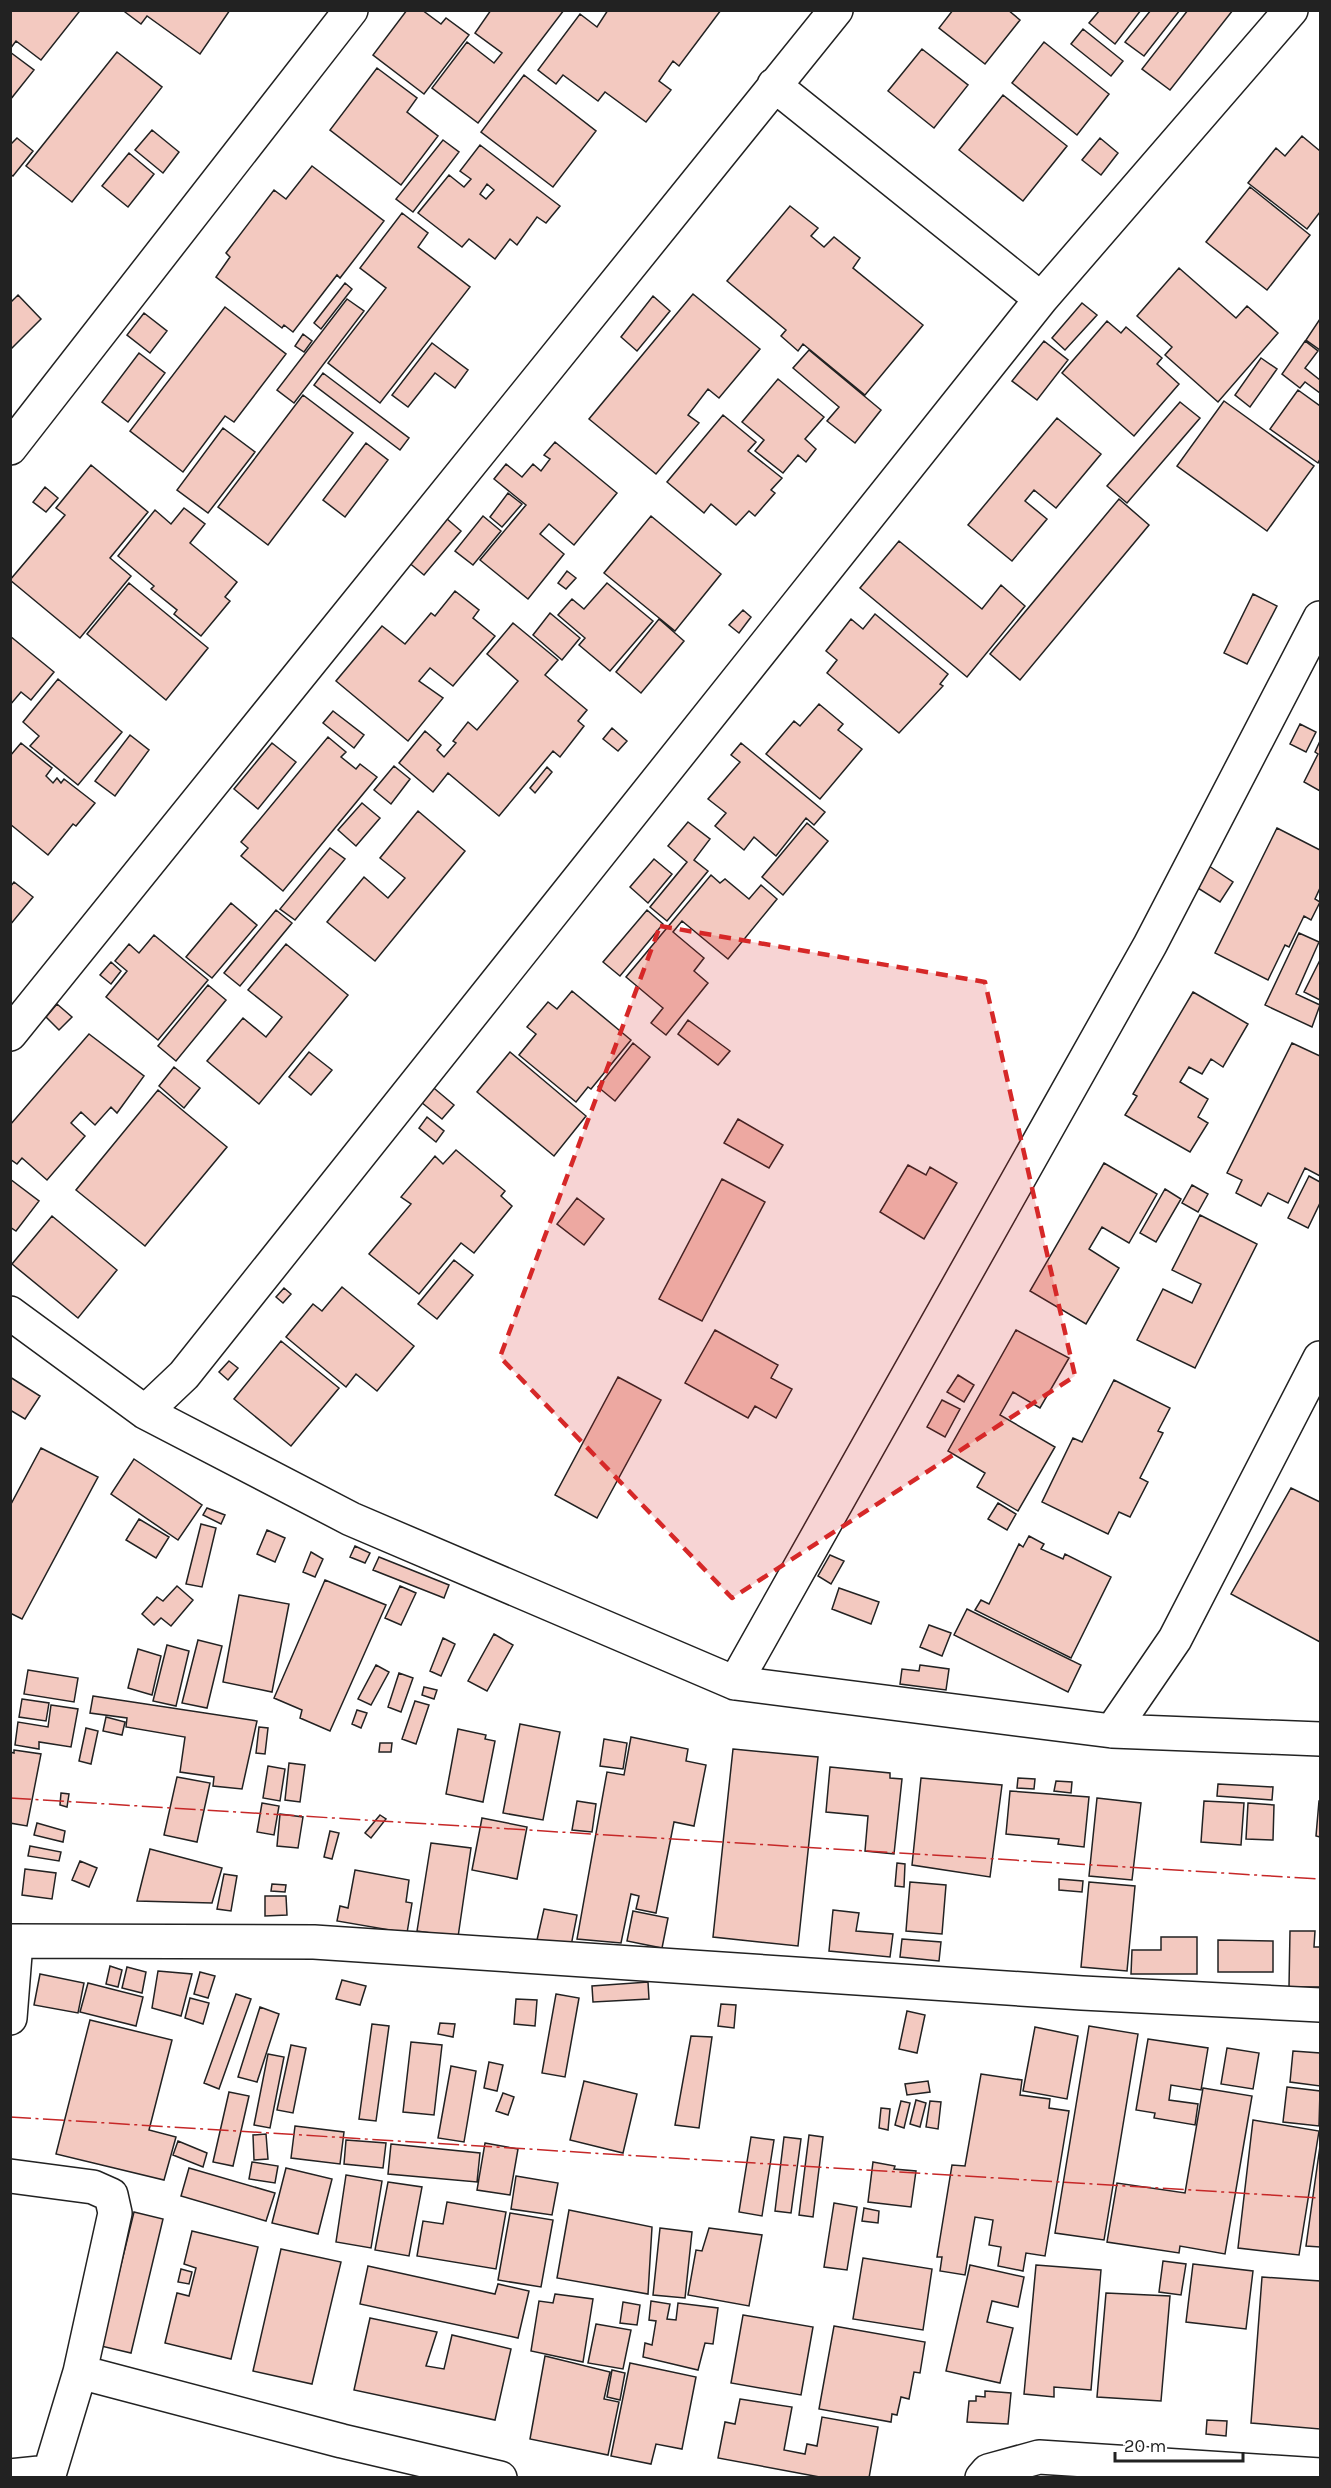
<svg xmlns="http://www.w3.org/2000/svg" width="1331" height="2488" viewBox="0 0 1331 2488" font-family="Karla,sans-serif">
<rect width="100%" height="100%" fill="#fff"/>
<path fill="#f3c9c0" stroke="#222" stroke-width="1.5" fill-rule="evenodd" d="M10,10h66l3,2 -38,48 -25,-19 -6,8z
M127,10h103l-30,44 -53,-38 -6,8 -16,-12z
M407,10h15l19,14 5,-6 23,17 -45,59 -51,-39z
M491,10h73l-86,113 -46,-35 35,-46 27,21 8,-10 -27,-20z
M721,10l-42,56 -6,-5 -14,20 12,9 -25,32 -41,-30 -7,9 -35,-26 -7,9 -18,-14 42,-56 17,13 11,-17z
M953,10h55l12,10 -35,44 -46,-36z
M1100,10h41l-26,34 -26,-21z
M1151,10h29l-36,46 -19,-14z
M1188,10h45l-63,80 -28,-21z
M1083,29l40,32 -12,15 -40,-32z
M1044,42l65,52 -32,41 -65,-52z
M922,49l46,36 -34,43 -46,-37z
M10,52l24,18 -24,30z
M117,52l45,35 -90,115 -46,-36z
M377,68l40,30 -10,14 31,24 -37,49 -71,-55z
M524,75l72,56 -43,56 -72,-55z
M1003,95l64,51 -44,55 -64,-51z
M152,130l27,22 -16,21 -28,-23z
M1302,136l18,15v61l-13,17 -59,-46 28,-35 9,8z
M17,138l16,13 -20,25 -3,-2v-29z
M1100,138l18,15 -17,22 -19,-15z
M443,140l16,12 -46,60 -17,-13z
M480,145l80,61 -14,17 -9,-6 -20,28 -7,-6 -15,20 -26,-20 -7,8 -44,-34 31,-38 15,12 7,-8 -11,-8zM487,184l7,6 -8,9 -6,-5z
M129,153l25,21 -26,33 -26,-21z
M312,166l72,55 -44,57 -3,-3 -44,57 -9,-7 -2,3 -66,-51 14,-20 -4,-4 48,-63 12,9z
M1250,187l60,48 -43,55 -61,-48z
M790,206l28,22 -7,8 13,11 10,-10 26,21 -7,10 70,57 -58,70 -62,-51 -5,7 -17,-15 5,-6 -59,-49z
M402,213l26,20 -10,14 52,40 -90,116 -52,-40 58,-75 -26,-20z
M1179,268l57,50 11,-12 31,27 -60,69 -53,-47 7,-8 -35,-31z
M345,283l7,6 -31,40 -7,-6z
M693,294l67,55 -41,49 -11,-9 -20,26 11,8 -43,51 -67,-55z
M18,295l23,24 -31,31v-47z
M653,296l17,15 -33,40 -16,-14z
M347,299l17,12 -70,92 -17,-13z
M1082,303l15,12 -32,35 -13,-12z
M225,307l61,47 -52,68 -9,-6 -42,56 -53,-41z
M144,313l23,18 -17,22 -23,-18z
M1320,319v31l-14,-10z
M1107,321l14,12 5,-6 36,31 -5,6 22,20 -45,52 -72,-63z
M303,334l9,7 -8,11 -9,-6z
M1044,341l24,19 -31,40 -25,-19z
M1305,341l13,10 -13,17 15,12v13l-15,-11 -5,6 -18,-14z
M432,343l36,27 -13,18 -20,-15 -27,34 -16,-12z
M809,350l72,60 -26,33 -28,-22 12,-14 -46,-39z
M139,353l26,20 -37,49 -26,-20z
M1261,358l16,11 -27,38 -15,-12z
M323,373l86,65 -9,12 -86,-65z
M778,379l46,38 -19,22 11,10 -10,13 -8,-7 -15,18 -28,-22 9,-11 -22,-18z
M1298,390l22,16v53l-2,4 -48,-34z
M303,395l50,38 -85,112 -50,-38z
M1224,401l90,65 -47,65 -90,-65z
M1180,402l20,16 -73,85 -20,-17z
M723,415l33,27 -8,9 34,27 -11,12 4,3 -20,23 -6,-5 -13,14 -25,-21 -7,9 -37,-31z
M1057,418l44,36 -45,54 -22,-18 -9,11 22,18 -35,42 -44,-36z
M223,428l32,24 -47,61 -31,-23z
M555,442l62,51 -43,52 -25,-21 -9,10 24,20 -36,45 -48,-39 46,-55 -32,-26 12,-15 16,13 11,-13 8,7 9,-12 -6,-4z
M366,443l22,17 -43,57 -22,-17z
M91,465l57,47 -38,46 21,18 -51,62 -70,-58 55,-65 -9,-7z
M45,487l13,11 -12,14 -13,-10z
M508,493l14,11 -20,23 -12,-10z
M1119,499l30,26 -129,155 -30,-26z
M184,508l21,16 -15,19 47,39 -12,15 5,4 -29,35 -27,-22 3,-4 -26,-21 3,-3 -36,-30 37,-46 16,14z
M439,512l22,19 -37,44 -22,-18z
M483,516l18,15 -28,34 -18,-14z
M651,516l70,58 -46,57 -71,-58z
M899,541l83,68 19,-24 24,21 -58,71 -107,-89z
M567,571l9,7 -10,11 -8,-6z
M129,583l79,65 -42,52 -79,-66z
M607,583l46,38 -43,50 -31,-26 6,-7 -27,-23 14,-16 12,10z
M455,591l24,19 -6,8 22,18 -42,50 -23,-18 -11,13 24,17 -35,43 -72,-60 46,-55 23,18 26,-31 4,3z
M1253,594l24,12 -30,58 -23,-11z
M743,610l8,7 -12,16 -10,-8z
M550,613l30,25 -18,22 -29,-25z
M875,614l73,60 -8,10 3,2 -44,47 -72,-60 10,-13 -11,-9 25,-32 12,10z
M659,619l25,22 -43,52 -25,-21z
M513,623l45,37 -13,15 42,35 -9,11 6,5 -24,31 -7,-6 -54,65 -51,-43 -15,19 -34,-29 26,-32 16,14 -4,5 7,7 12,-14 -3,-2 15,-19 9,8 41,-49 -31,-27z
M10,636l44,36 -23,28 -10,-8 -11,13z
M58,679l64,53 -44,53 -48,-39 9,-10 -16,-14z
M819,704l24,20 -5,6 24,19 -42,50 -54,-45 28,-33 6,5z
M333,711l31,24 -10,13 -31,-25z
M1300,724l16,8 -10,20 -16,-8z
M612,728l15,13 -9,10 -15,-12z
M130,735l19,15 -34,46 -20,-15z
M328,737l18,15 -5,5 15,12 4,-5 17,13 -94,114 -42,-35 7,-8 -7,-6z
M1320,741v50l-16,-9 14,-28 -3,-2z
M21,743l31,25 -6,8 7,7 4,-5 4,5 3,-4 31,24 -19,23 -3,-2 -25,31 -38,-31v-68z
M272,743l24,19 -38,47 -24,-20z
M741,743l84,69 -11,13 -8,-7 -30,38 -22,-19 -10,13 -29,-24 11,-13 -18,-14 32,-37 -9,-7z
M394,766l16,13 -19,25 -17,-14z
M547,767l5,5 -17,21 -5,-5z
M362,803l18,15 -24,28 -18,-16z
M418,811l47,40 -90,110 -48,-39 37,-45 24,21 17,-20 -25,-20z
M688,822l22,17 -16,21 14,11 -41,50 -17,-14 37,-45 -19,-16z
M807,823l21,18 -45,54 -21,-18z
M1277,828l43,22v38l-5,11 5,3 -9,18 -7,-4 -15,31 -4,-2 -17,35 -53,-27z
M330,848l15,11 -50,61 -15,-11z
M654,859l18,15 -24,29 -18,-16z
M1206,864l27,18 -13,20 -27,-17z
M711,875l9,8 5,-4 24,20 12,-14 16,14 -49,60 -46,-38 -9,11 31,26 -10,13 14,12 -42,52 -15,-12 12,-15 -37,-31z
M14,882l19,15 -23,28v-38z
M231,903l26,22 -45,53 -26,-21z
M276,910l16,13 -52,63 -16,-13z
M647,910l16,14 -43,52 -17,-14z
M1299,933l20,9 -23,52 24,11 -8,22 -47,-22z
M154,935l54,45 -50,60 -52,-43 21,-26 -12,-10 14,-17 10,9z
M286,944l62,51 -89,109 -52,-43 36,-43 23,19 16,-20 -34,-27z
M1320,960v40l-16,-8z
M111,962l10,9 -10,13 -11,-9z
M208,985l18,15 -50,61 -18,-15z
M572,991l59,49 -40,49 -3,-2 -12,15 -57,-47 17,-21 -9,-7 21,-25 9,7z
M1193,992l55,32 -25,43 -12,-8 -9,15 -13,-7 -9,15 28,17 -10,18 10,6 -18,29 -65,-37 12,-19 -4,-2z
M57,1004l15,13 -13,13 -13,-13z
M688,1020l42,31 -12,14 -40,-31z
M89,1034l55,42 -27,37 -6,-6 -16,18 -14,-13 -10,11 14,13 -38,44 -25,-22 -5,6 -7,-5v-34z
M633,1043l17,14 -35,44 -17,-14z
M1292,1043l28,13v120l-15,-8 -17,35 -20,-10 -7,13 -25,-13 6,-13 -15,-7z
M309,1052l23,18 -21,25 -22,-18z
M510,1052l76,64 -32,40 -77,-64z
M174,1067l26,21 -16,20 -25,-22z
M429,1084l25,21 -12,14 -26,-21z
M158,1090l69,57 -82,99 -69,-56z
M427,1117l17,14 -8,11 -17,-14z
M738,1119l45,26 -14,23 -45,-25z
M456,1150l49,41 -4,5 11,10 -38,47 -13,-10 -42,51 -50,-40 42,-50 -10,-7 34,-41 8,8z
M1104,1163l53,31 -28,49 -27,-16 -13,22 30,19 -33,56 -56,-33z
M908,1165l18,10 4,-8 27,16 -33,56 -44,-27z
M1309,1176l11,6v21l-12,25 -20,-10z
M10,1179l29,22 -23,30 -6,-4z
M722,1179l43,23 -63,119 -43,-22z
M1192,1185l16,9 -10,18 -16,-9z
M1165,1189l16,10 -25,43 -16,-9z
M577,1198l27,21 -20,26 -27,-21z
M1200,1215l57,29 -62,124 -58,-28 26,-51 29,14 9,-19 -29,-14z
M52,1216l65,54 -39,48 -66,-54z
M454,1260l19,15 -36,44 -19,-15z
M342,1287l72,59 -37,45 -21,-17 -10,13 -60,-50 27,-33 9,7z
M284,1288l7,6 -8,9 -7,-6z
M715,1330l63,35 -7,13 21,11 -16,29 -21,-12 -7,12 -63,-35z
M1016,1330l53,28 -29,50 -27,-16 -13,23 55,32 -37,64 -41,-24 8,-14 -37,-22z
M281,1341l58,47 -48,58 -57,-47z
M229,1361l9,7 -10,12 -9,-8z
M958,1375l16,10 -10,17 -17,-10z
M10,1377l30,19 -15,23 -15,-9z
M618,1377l43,23 -64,118 -42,-23z
M1114,1380l56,28 -12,23 5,2 -23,45 8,4 -18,35 -11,-5 -11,22 -66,-32 31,-64 9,4z
M942,1400l18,9 -15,28 -18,-10z
M41,1448l57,29 -76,142 -12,-6v-107z
M134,1459l68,46 -24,35 -67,-46z
M1291,1488l29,14v140l-89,-48z
M998,1503l18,11 -9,16 -19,-11z
M207,1508l18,7 -4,9 -18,-9z
M139,1519l30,18 -13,21 -30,-18z
M201,1524l15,4 -14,59 -16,-3z
M267,1530l18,8 -10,24 -18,-8z
M1029,1536l15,8 -3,5 22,10 2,-5 46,23 -40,81 -96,-48 6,-10 8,4 30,-60 4,3z
M355,1546l15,7 -5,10 -15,-6z
M311,1552l12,7 -8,18 -12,-5z
M830,1555l14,6 -13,23 -13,-8z
M379,1557l70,28 -5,13 -71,-28z
M325,1580l61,25 -56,126 -30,-13 2,-8 -28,-12z
M177,1586l16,14 -22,26 -10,-8 -7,7 -12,-11 15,-17 6,4z
M400,1586l16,7 -15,32 -16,-7z
M839,1588l40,14 -8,22 -39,-15z
M239,1595l50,9 -17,88 -49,-10z
M967,1609l114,56 -13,27 -114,-57z
M929,1625l22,8 -9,23 -22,-9z
M494,1634l19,11 -26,46 -19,-10z
M443,1638l12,6 -14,32 -11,-5z
M198,1640l24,6 -15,62 -25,-5z
M167,1645l22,6 -13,55 -23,-5z
M138,1649l23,7 -9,39 -24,-7z
M376,1665l13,7 -18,33 -13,-6z
M920,1665l29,4 -3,21 -46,-6 2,-15 17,2z
M28,1670l50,8 -4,24 -50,-8z
M399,1673l14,5 -12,34 -13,-5z
M424,1687l13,3 -3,9 -12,-4z
M93,1696l164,25 -15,68 -29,-3 1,-9 -34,-5 5,-35 -59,-10 1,-9 -37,-5z
M22,1699l27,4 -3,18 -27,-4z
M415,1701l14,4 -13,39 -14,-5z
M51,1705l27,4 -7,38 -32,-5v7l-24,-4 3,-23 30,5z
M357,1710l10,3 -6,15 -9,-4z
M106,1717l19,5 -3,13 -19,-4z
M520,1724l40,8 -17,88 -40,-7z
M259,1727l9,1 -3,26 -9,-1z
M86,1728l12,3 -7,33 -12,-3z
M458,1729l28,6 -1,4 10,2 -12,61 -37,-8z
M631,1737l57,12 -2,12 20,4 -12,61 -20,-4 -18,91 -20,-4 3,-13 -8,-2 -10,49 -44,-4 30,-167 17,3z
M604,1739l23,4 -4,26 -23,-3z
M380,1743h12l-1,9h-12z
M733,1749l85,8 -20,189 -85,-9z
M14,1750l27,4 -14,72 -17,-3v-71l4,1z
M289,1763l16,2 -5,37 -15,-2z
M268,1766l17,3 -5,32 -17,-3z
M830,1767l60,6v5l12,1 -8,75 -29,-3 3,-35 -42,-4z
M177,1777l33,6 -13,59 -33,-7z
M921,1778l81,7 -12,92 -78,-12z
M1018,1778l17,1 -1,10 -17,-1z
M1056,1781l16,1 -1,11 -17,-2z
M1218,1784l55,3 -1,13 -55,-4z
M1010,1791l79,6 -5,50 -26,-3 1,-5 -53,-5z
M61,1793l8,1 -2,13 -7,-2z
M1097,1798l44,5 -9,77 -43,-4z
M577,1801l19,3 -4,28 -20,-2z
M1204,1801l40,2 -3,42 -40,-3z
M1319,1801h1v36l-4,-1z
M262,1803l17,3 -5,29 -17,-3z
M1248,1803l26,2 -1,35 -27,-1z
M280,1814l23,3 -5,31 -21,-2z
M380,1815l6,4 -15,19 -6,-5z
M482,1818l45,9 -10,52 -45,-9z
M37,1823l28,8 -2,11 -29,-7z
M330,1831l9,2 -7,26 -8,-2z
M431,1843l40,5 -13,89 -41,-6z
M30,1846l31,6 -2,9 -31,-5z
M150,1849l72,19 -10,35 -75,-2z
M80,1861l17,7 -8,19 -17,-7z
M897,1863l8,1 -1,23 -9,-1z
M25,1869l31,4 -4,26 -30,-4z
M355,1870l54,10 -3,22 6,1 -5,30 -70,-12 3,-15 8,2z
M224,1874l13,2 -6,35 -14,-2z
M1059,1879l24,2 -1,11 -23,-2z
M910,1882l36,3 -4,49 -36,-3z
M1089,1882l46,4 -8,85 -46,-4z
M272,1884l14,1 -1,7 -14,-1z
M265,1896h21l1,19 -22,1z
M544,1909l33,6 -6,31 -34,-6z
M833,1910l26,3 -3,18 37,3 -3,23 -61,-6z
M633,1911l35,7 -6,30 -35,-7z
M1290,1931h25l-1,16h6v40h-31z
M1161,1937h36v37h-66l1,-24h29z
M902,1939l39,3 -2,19 -39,-4z
M1218,1940l55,1v31h-55z
M110,1966l12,4 -4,17 -12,-3z
M127,1967l19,5 -4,21 -20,-5z
M158,1971l34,3 -11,42 -29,-8z
M200,1972l15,4 -7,22 -14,-4z
M40,1974l44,9 -6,30 -44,-8z
M342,1980l24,6 -6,19 -24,-6z
M648,1982l1,17 -56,3 -1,-16z
M88,1983l55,14 -7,29 -56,-14z
M236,1994l15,5 -32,90 -15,-6z
M556,1994l23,4 -14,79 -23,-4z
M190,1998l19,5 -6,21 -18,-6z
M516,1999l21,1 -2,26 -21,-2z
M721,2004l15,1 -2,23 -16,-2z
M260,2007l19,7 -22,68 -19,-5z
M907,2011l18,4 -8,38 -18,-4z
M90,2020l82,20 -23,90 27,7 -12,43 -108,-26z
M440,2023l15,1 -2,13 -15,-3z
M372,2024l17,2 -13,95 -17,-2z
M1089,2026l49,8 -34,206 -49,-7z
M1035,2027l43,9 -11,63 -44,-8z
M691,2036l21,1 -13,91 -24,-3z
M1148,2039l60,9 -7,42 -30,-5 -2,15 29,4 -3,21 -41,-7 1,-5 -19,-3z
M411,2042l31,3 -8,70 -31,-3z
M291,2045l15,3 -13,65 -16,-3z
M1227,2048l32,5 -6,36 -32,-5z
M1293,2051l27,2v33l-30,-4z
M268,2054l16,3 -14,71 -16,-3z
M489,2062l14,3 -6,26 -13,-3z
M451,2066l25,5 -12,71 -26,-4z
M981,2074l41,6 -2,15 30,4 -1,9 20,3 -24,145 -19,-3 -3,18 -25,-5 3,-19 -12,-2 4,-25 -18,-3 -10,58 -25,-4 2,-14h-5l15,-92 13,1z
M584,2081l53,13 -14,59 -53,-13z
M928,2081l2,11 -23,3 -2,-11z
M1287,2087l33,4 -1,35 -36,-4z
M1203,2088l49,8 -27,158 -45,-8 -1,7 -72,-11 10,-59 68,10z
M229,2092l20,4 -16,70 -20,-4z
M503,2093l11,4 -6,18 -12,-4z
M916,2100l10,3 -6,24 -10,-3z
M901,2101l9,2 -6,25 -9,-3z
M930,2101l11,1 -3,27 -12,-2z
M881,2108l9,1 -2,21 -9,-2z
M1253,2120l66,11 -20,124 -61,-7z
M295,2126l49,6 -4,32 -49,-6z
M266,2134l2,25 -14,1 -1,-25z
M809,2135l14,2 -10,80 -14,-2z
M751,2137l23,3 -12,76 -23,-4z
M784,2137l17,2 -10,74 -16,-2z
M346,2140l40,3 -3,25 -39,-4z
M178,2141l29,12 -4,14 -30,-12z
M485,2143l33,6 -8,46 -33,-5z
M391,2144l89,9 -3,29 -89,-8z
M1320,2146v101l-14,-1z
M252,2162l26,4 -3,17 -26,-4z
M873,2162l22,4 -1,3 22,2 -5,36 -43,-5z
M189,2168l86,25 -9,28 -85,-25z
M286,2168l46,11 -14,55 -46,-11z
M346,2175l36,6 -11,67 -35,-6z
M516,2176l42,7 -6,32 -41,-6z
M388,2182l34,5 -13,69 -34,-6z
M447,2202l59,10 -10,57 -79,-13 6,-35 20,3z
M834,2203l23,4 -10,63 -23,-3z
M864,2208l15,3 -1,12 -16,-2z
M569,2210l83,17 -4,67 -91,-16z
M134,2212l29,7 -32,134 -30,-7z
M510,2213l43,7 -12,67 -43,-7z
M660,2228l32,4 -7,66 -32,-3z
M709,2228l53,7 -13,71 -61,-11 8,-45 6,1z
M192,2231l66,16 -27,112 -66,-16 12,-50 12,3 7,-28 -12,-4z
M281,2249l60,13 -29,122 -59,-13z
M863,2258l69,11 -9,61 -70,-11z
M1163,2261l23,3 -5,31 -22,-3z
M1193,2264l60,7 -7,58 -60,-7z
M970,2265l54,12 -6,30 -26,-6 -5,21 26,6 -13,55 -54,-12z
M1036,2265l65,5 -10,120 -37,-3v10l-30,-3z
M368,2266l127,28 3,-10 31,7 -11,47 -158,-34z
M181,2269l11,3 -3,12 -11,-2z
M1262,2277l58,4v148l-69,-6z
M1106,2293l64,3 -9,105 -64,-4z
M555,2294l38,5 -10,63 -52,-11 8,-50 14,2z
M651,2301l19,3 -3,15 9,1 2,-17 40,5 -5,36 -8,-1 -7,27 -55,-13 2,-14 7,2 4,-24 -7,-1z
M623,2302l17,3 -3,20 -17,-2z
M743,2315l70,12 -12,68 -70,-12z
M370,2318l67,14 -11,34 18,3 8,-34 59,14 -16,71 -141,-30z
M596,2324l35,6 -8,39 -35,-6z
M834,2326l91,16 -5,31 -6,-1 -5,27 -8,-2 -4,18 -5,-1 -1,8 -72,-13z
M545,2356l65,16 -6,27 15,3 -11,53 -78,-16z
M630,2363l66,14 -14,72 -26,-5 -5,20 -40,-8z
M612,2370l13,3 -5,27 -13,-3z
M985,2391l26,2 -3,31 -41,-2 2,-21h7v-5l9,1z
M740,2399l52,8 -8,43 21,4 2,-10 10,2 5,-29 56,10 -9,51h-44l-107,-20 7,-36 10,2z
M1207,2420l20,1 -1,15 -20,-2z"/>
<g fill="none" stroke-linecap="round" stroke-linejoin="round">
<defs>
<path id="minor" d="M774,85l267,214
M10,448l341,-438
M10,1034l826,-1024
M10,1313l135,99 206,107 384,164 377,48 208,8
M145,1412l39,-37 857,-1076 250,-289
M735,1683l415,-738 170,-327
M1112,1731l63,-92 145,-281
M10,1941l304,1 768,51 238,12
M10,2018l6,-76
M10,2176l83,11 18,8 4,18 -35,159
M10,2476l39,-4
M48,2478l32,-106 262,69 158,37
M982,2478l6,-7 51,-14 281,18"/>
</defs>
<use href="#minor" stroke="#222" stroke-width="36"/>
<use href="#minor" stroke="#fff" stroke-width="33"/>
<path stroke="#c62828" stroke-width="1.5" stroke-dasharray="21 4.5 3 4.5" stroke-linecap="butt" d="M10,1798l1310,81
M10,2117l1310,81"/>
</g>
<path fill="#d62828" fill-opacity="0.2" stroke="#d62828" stroke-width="4.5" stroke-dasharray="12 8" stroke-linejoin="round" d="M660,926l325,56 90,394 -343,222 -232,-241z"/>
<rect width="1331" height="2488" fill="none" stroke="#222222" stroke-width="24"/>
<path d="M1115 2452v9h128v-9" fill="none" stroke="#222222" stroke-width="3"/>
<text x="1124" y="2452" font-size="18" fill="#222222" stroke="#ffffff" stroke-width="4.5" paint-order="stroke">20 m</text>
</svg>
